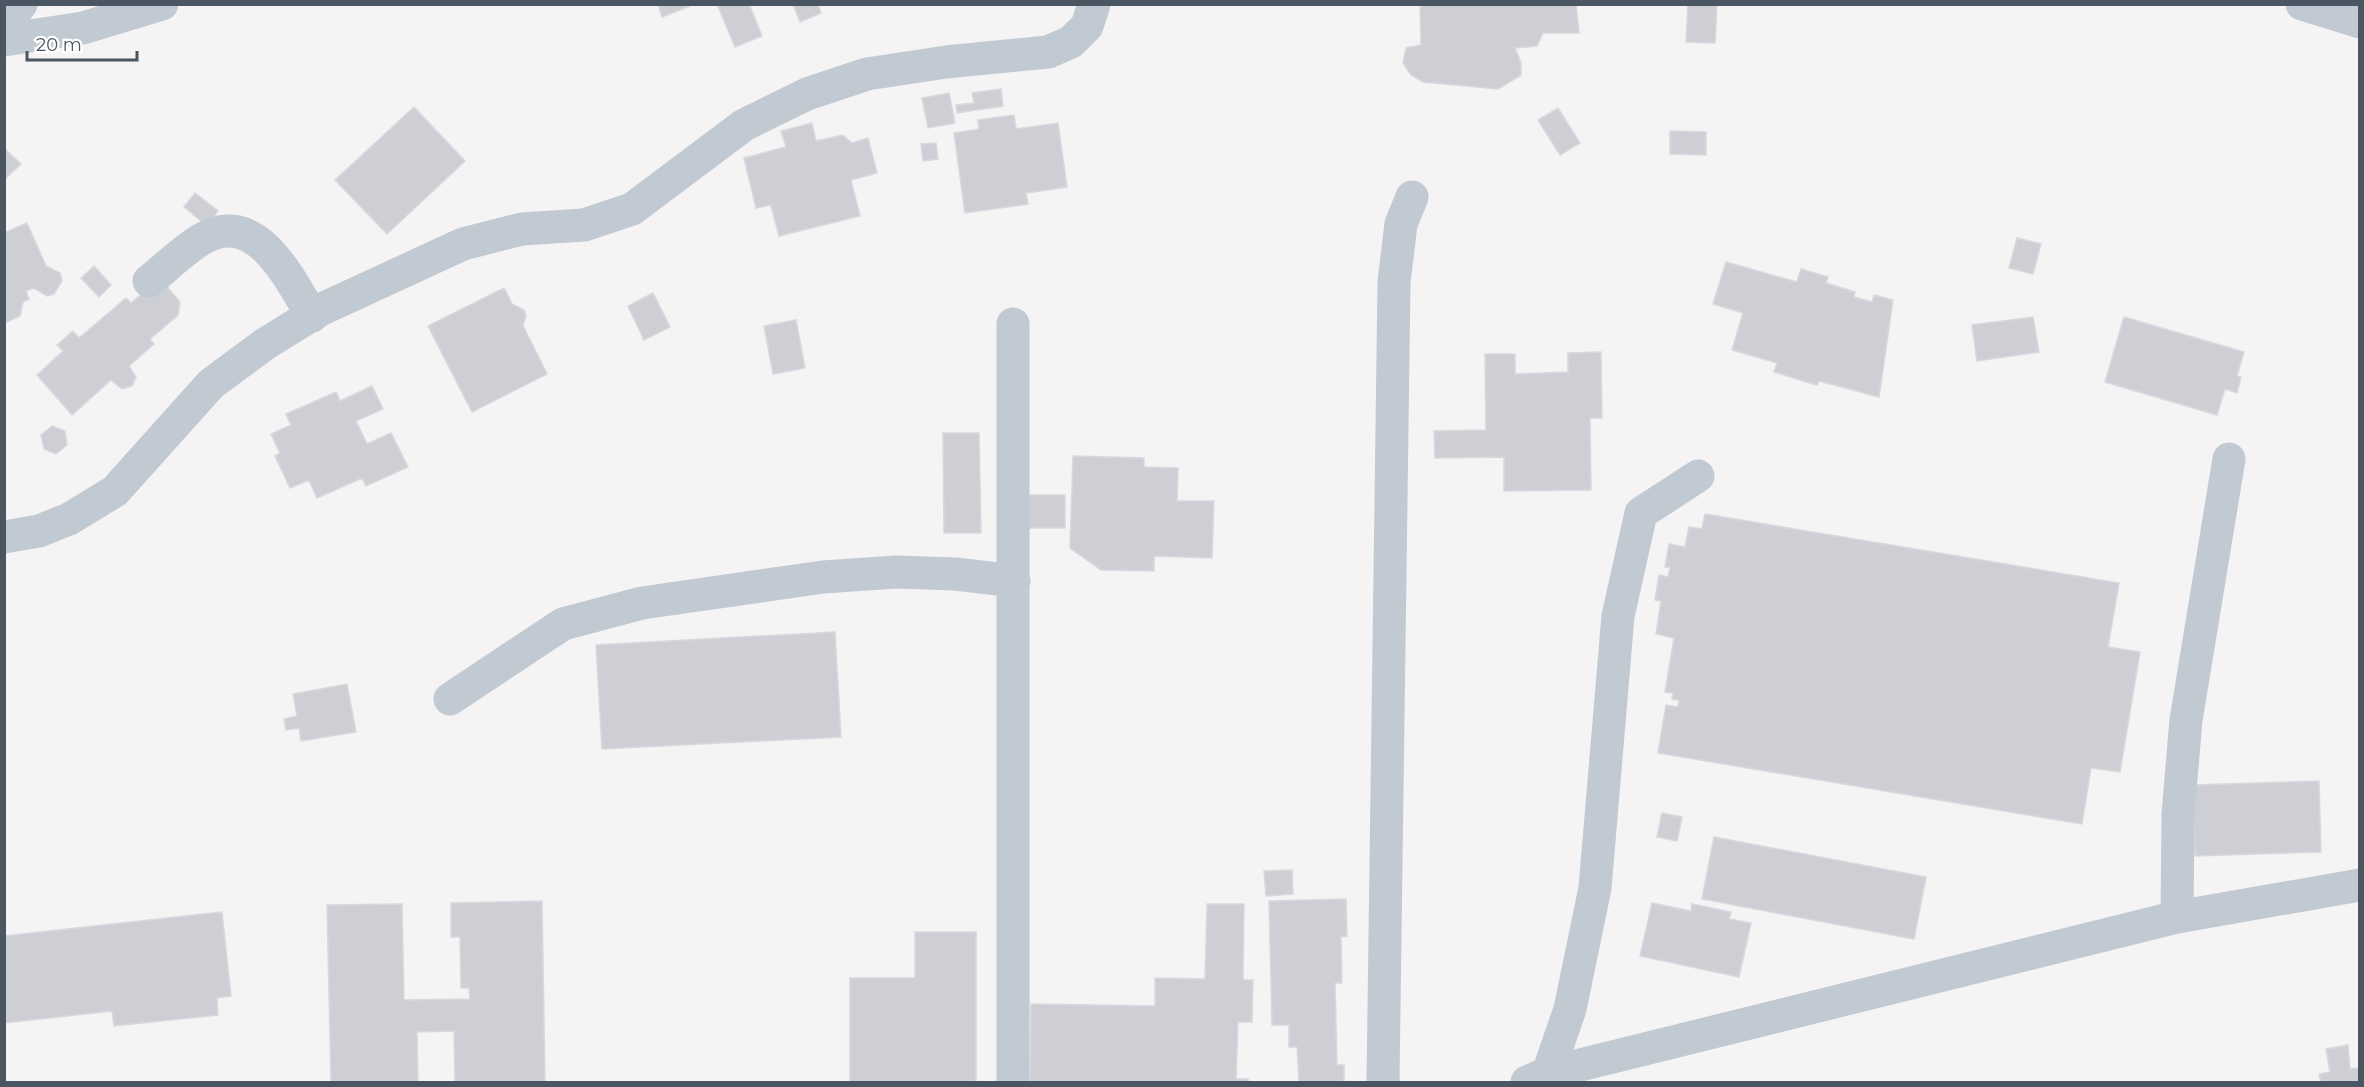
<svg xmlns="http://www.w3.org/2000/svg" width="2364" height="1087" viewBox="0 0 2364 1087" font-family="Montserrat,sans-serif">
<rect width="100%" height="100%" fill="#f5f3f3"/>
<path fill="#cdcfd5" stroke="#d7d9de" stroke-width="1.5" d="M658,4h32v2l-28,11z
M717,4h32l13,32 -27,11z
M793,4h25l3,9 -21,9z
M1420,4h156l3,29h-36l-6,13 -22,2 6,15v12l-23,14 -75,-7 -12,-7 -8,-12 3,-15 15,-3z
M1688,4h29l-2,39 -29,-1z
M1001,89l2,17 -46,7 -1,-8 18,-2 -2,-10z
M949,93l6,30 -27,5 -6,-30z
M414,107l51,54 -78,73 -52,-54z
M1558,108l22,35 -20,12 -22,-35z
M1014,115l2,14 42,-6 9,64 -41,6 2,11 -63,9 -11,-80 25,-4 -1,-9z
M812,123l4,18 27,-6 9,8 16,-5 9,35 -26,7 9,36 -81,20 -8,-31 -15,3 -12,-50 42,-11 -5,-16z
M1670,131l36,1v23l-36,-1z
M936,143l2,16 -15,2 -2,-17z
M4,148l17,16 -17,16z
M195,193l23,18 -11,15 -23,-19z
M27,223l19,43 14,7 2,8 -8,13 -7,2 -13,-8 -8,3 3,8 -6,3 -3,14 -13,6 -3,-1v-88z
M2017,238l24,6 -8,30 -24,-6z
M1726,262l71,20 4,-13 27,8 -2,6 29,9 -1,5 18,5 2,-7 19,5 -14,97 -60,-16 -2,4 -43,-13 3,-9 -45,-13 11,-37 -30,-9z
M94,266l17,19 -12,12 -18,-19z
M164,283l16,19 -2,13 -28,24 4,5 -25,22 7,11 -4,9 -10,3 -11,-9 -39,35 -35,-40 26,-24 -6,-6 16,-14 6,7 47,-40 5,5 21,-18z
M504,288l8,16 12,6 2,5 -3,11 24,48 -75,38 -44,-86z
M653,293l17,34 -26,13 -16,-34z
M2033,317l6,35 -62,9 -5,-36z
M2124,317l120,35 -7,24 4,1 -4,16 -12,-4 -8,26 -112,-33z
M796,320l9,48 -32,6 -9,-48z
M1601,352l1,66h-12l1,72 -87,1v-34l-69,1 -1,-27 52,-1 -1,-76h30v20l53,-2v-19z
M372,386l11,23 -27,12 11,23 24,-11 17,34 -42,19 -4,-8 -45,20 -8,-18 -19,8 -15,-32 5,-3 -9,-19 20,-9 -5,-11 50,-22 4,9z
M52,426l13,5 2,14 -11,9 -12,-5 -3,-14z
M943,433h36l2,100h-37z
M1073,456l71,2v9l34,1 -1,33h37l-2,57 -58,-2v15l-53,-1 -31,-22z
M1027,495h38v33h-38z
M1705,514l414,69 -11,64 32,5 -20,120 -29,-4 -9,56 -424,-71 8,-48 12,2 1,-7 -7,-1 1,-6 -8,-1 9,-54 -18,-4 5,-33 -6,-1 4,-25 9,2 2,-10h-5l4,-23 16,3 4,-20 13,2z
M835,632l6,105 -239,12 -6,-104z
M347,684l9,48 -55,9 -2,-13 -13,2 -2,-11 13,-3 -4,-22z
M2319,781l2,71 -126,4 -2,-71z
M1662,813l20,4 -5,24 -20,-4z
M1714,837l212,40 -12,62 -212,-40z
M1292,870l1,24 -27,2 -2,-25z
M1346,899l1,37 -6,1 1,46h-7l2,82h7v17h-45l-2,-35h-8v-22h-17l-3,-124z
M542,901l3,181h-90l-1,-51 -37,1 1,50h-87l-4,-177 75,-1 2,96 66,-1 -1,-11h-8l-1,-51h-9v-34z
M1652,903l39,8 1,-7 39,8 -2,7 22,4 -12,54 -99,-21z
M1207,904h37l-1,76h10l-1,42h-14l-2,57h12l1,3h-219l1,-78 124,2v-28l50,1z
M222,912l9,84 -14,2 1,17 -104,11 -2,-15 -108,12v-87z
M915,932h61v150h-126v-104h65z
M2348,1045l2,24 10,-1v14h-39l-2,-8 11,-2 -4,-23z"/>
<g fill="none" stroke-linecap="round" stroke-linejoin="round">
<path stroke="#c1cad2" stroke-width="33" d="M2302,4l58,18
M4,28l17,-24
M4,40l79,-12 79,-24
M149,281c18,-14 36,-33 55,-43 53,-30 87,43 108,78
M4,537l35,-6 30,-12 46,-28 96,-107 54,-40 55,-34 143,-66 59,-15 62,-4 48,-16 112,-84 63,-31 60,-20 79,-12 102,-10 23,-10 16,-16 7,-22
M450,699l113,-75 79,-21 181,-26 73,-5 60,2 58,7
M2177,917l1,-103 8,-94 43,-261
M1548,1073l22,-64 25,-121 23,-272 23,-103 57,-37
M1013,1082v-758
M1383,1082l11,-800 7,-58 11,-27
M1527,1082l21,-9 629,-156 183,-32"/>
</g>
<rect width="2364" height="1087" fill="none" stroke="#4a5661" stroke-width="12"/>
<path d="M27 51v9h110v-9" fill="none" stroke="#4a5661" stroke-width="3"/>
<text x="36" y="51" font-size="18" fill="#4a5661" stroke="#ffffff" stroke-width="4.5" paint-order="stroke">20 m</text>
</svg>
